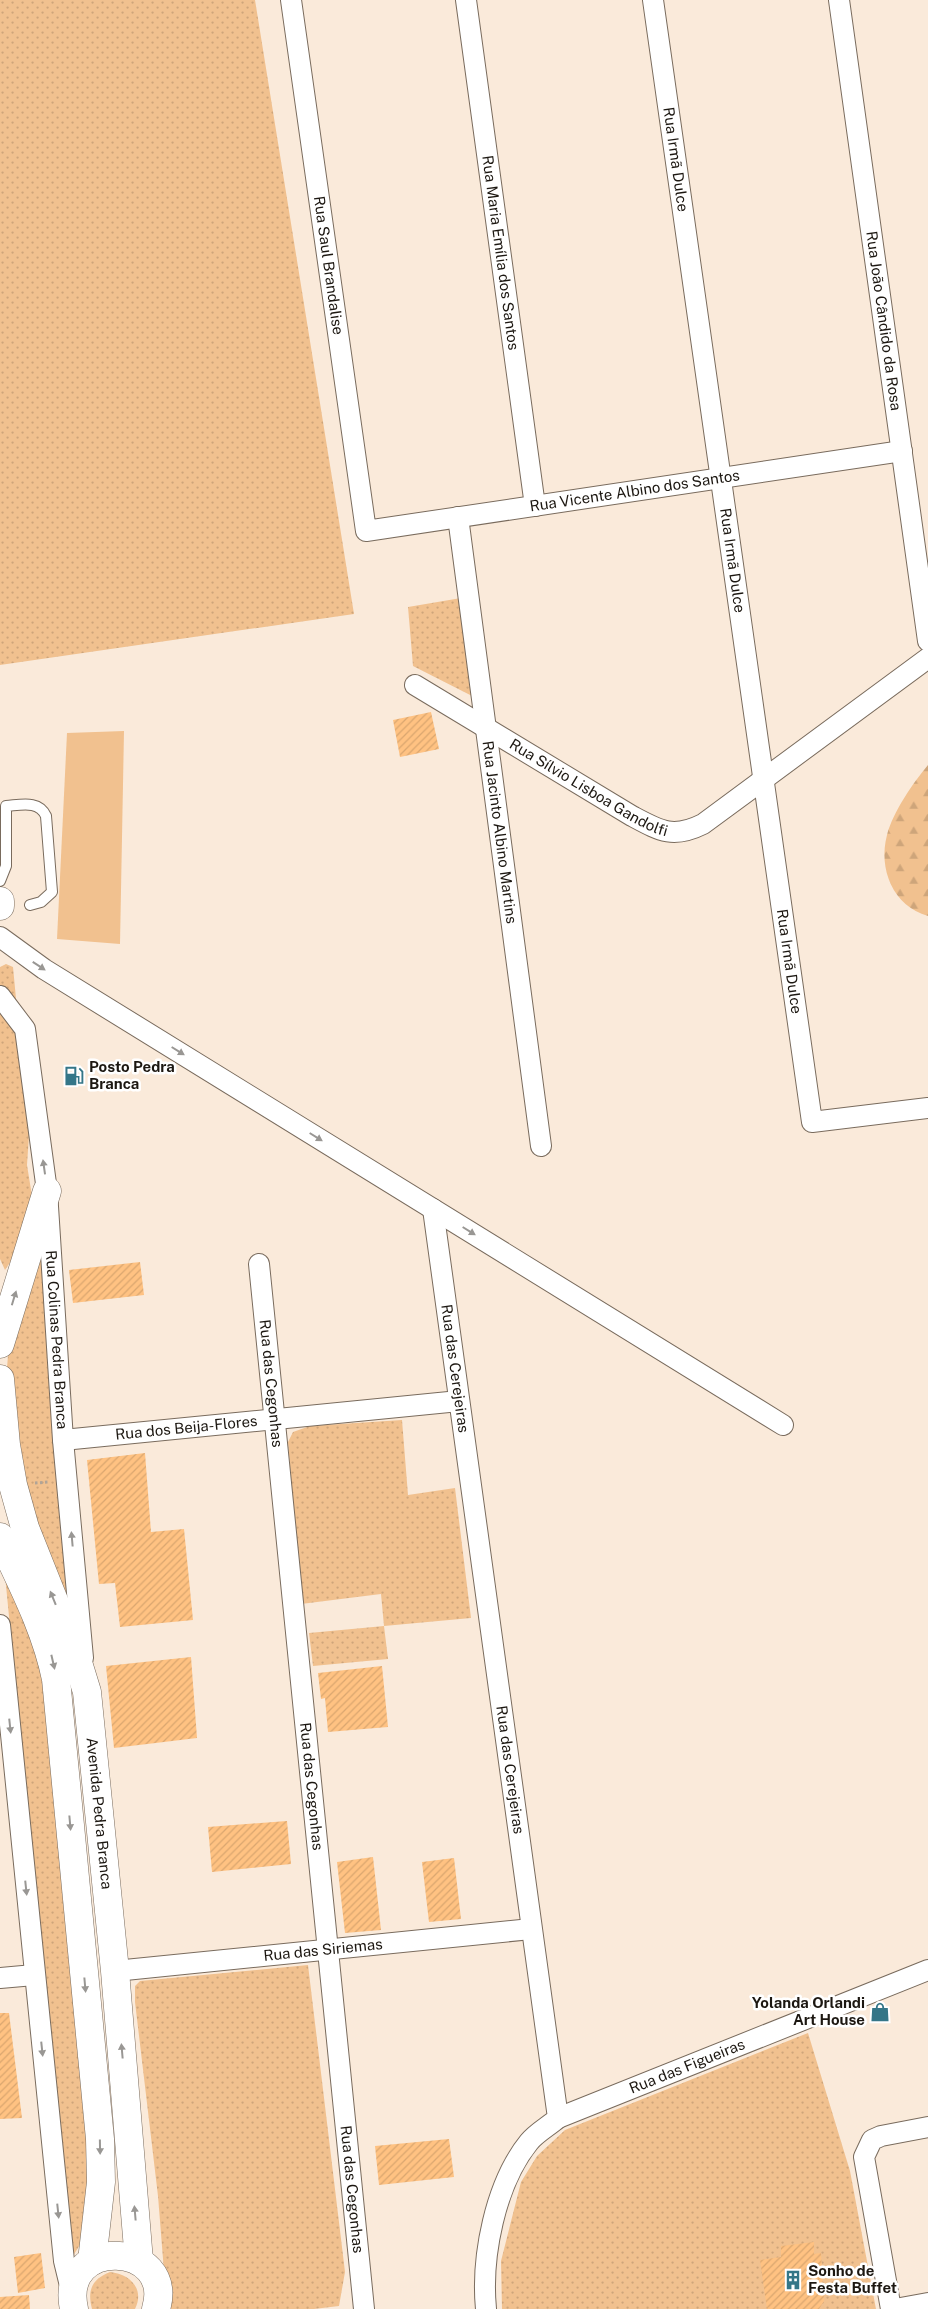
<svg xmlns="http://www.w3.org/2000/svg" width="928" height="2309" viewBox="0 0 928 2309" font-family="'Public Sans',sans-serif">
<defs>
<pattern id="grass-dots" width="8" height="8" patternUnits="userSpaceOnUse" patternTransform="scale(1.25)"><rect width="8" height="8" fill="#f1c18f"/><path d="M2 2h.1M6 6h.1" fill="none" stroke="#cea57a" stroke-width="1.8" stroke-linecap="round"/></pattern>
<pattern id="forest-firs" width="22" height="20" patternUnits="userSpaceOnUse" patternTransform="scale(1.25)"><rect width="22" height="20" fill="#f1c18f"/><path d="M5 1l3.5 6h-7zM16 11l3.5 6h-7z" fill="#cea57a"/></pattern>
<pattern id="building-hatch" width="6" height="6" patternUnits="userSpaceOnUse" patternTransform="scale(1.25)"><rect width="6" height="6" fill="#ffc282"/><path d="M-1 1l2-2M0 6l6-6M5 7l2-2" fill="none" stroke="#daa66f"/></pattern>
</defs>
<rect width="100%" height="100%" fill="#faeada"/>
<path fill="url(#grass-dots)" d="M0,0h255l99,614 -354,51z
M467,597l11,102 -65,-33 -5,-59z
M6,964l7,3 16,168 -2,30 5,31 -13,53 -14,21 -5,-11v-292z
M40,1247l32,357 -21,-35 -21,-52 -23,-149 2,-25z
M402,1420l6,75 47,-7 16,130 -87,8 4,33 -75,7 -4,-33 75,-7 -3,-32 -80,10 -13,-162 5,-10 17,-6z
M5,1575l26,61 15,46 48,494 -4,53 -19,30z
M308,1965l37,307 -6,34 -25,3h-147l-9,-113 -23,-194v-16l5,-5z
M808,2033l42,138 26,138h-374l-1,-48 20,-79 16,-26 28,-26z
M110,2272c20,2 35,17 25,37h-43c-5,-19 0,-30 18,-37z"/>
<path fill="url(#forest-firs)" d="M928,765v151c-35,-10 -50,-47 -41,-81 6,-23 26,-52 41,-70z"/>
<path fill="#f1c18f" d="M124,731l-4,213 -63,-5 10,-206z"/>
<path fill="url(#building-hatch)" d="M431,712l8,37 -39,8 -7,-37z
M140,1262l4,33 -71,8 -4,-33z
M145,1453l6,79 33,-3 9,91 -73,7 -5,-44 -16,1 -12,-124z
M191,1657l6,81 -83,10 -8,-82z
M382,1666l6,61 -60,5 -3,-34 -4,1 -3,-26z
M287,1821l4,43 -79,8 -4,-45z
M373,1857l8,73 -36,3 -8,-71z
M454,1858l7,61 -32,3 -7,-60z
M0,2013h9l13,105 -22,1z
M449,2139l5,38 -75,8 -4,-39z
M814,2242v12l7,-1 3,48 -5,8h-52l-7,-49 21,-3v-11z
M41,2253l4,35 -27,5 -4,-36z
M29,2295l1,14h-30v-12z"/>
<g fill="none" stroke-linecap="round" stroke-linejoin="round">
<defs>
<path id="lane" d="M0,881l6,-15v-60c15,-1 33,-6 40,10l6,76 -11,10 -11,3"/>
<g id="street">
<path id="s1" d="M291,0l75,531 536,-80"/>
<path id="s2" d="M466,0l69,506"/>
<path id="s3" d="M653,0l159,1122 116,-14"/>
<path id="s4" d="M839,0l89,641"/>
<path id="s5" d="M458,517l83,629"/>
<path id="s6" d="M415,685l217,131c28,15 41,23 71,8l225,-166"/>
<path d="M0,937l44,32 739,456"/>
<path id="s7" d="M0,996l25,33 22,162 16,249 20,218"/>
<path id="s8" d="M433,1209l125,909c-9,8 -22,15 -29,24 -34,42 -48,115 -43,167"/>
<path id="s9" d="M259,1264l105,1045"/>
<path id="s10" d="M63,1440l396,-39"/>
<path d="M0,1625l64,636 8,33"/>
<path id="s11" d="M115,1971l416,-42"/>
<path d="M0,1978l34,-3"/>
<path id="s12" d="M558,2118l370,-148"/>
<path d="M891,2309l-27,-152 8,-17 9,-4 47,-9"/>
<path d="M895,2309l33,-6"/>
</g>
<g id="secondary">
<path d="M0,901v5"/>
<path d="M0,1344l47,-153"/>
<path id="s13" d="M0,1379l6,66 7,40 12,43 51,128 11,36 28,279 24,290"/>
<path d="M0,1537c21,45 46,92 56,142l44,460 1,43 -9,79"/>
<path d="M74,2309c-16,-74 102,-68 82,0"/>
</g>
</defs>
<use href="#lane" stroke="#796b5d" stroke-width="12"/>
<use href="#street" stroke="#796b5d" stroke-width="22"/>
<use href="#secondary" stroke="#796b5d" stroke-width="29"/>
<path stroke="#b0a497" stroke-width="3" stroke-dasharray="2.5 2.5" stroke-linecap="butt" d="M35,1483l14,-1"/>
<use href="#lane" stroke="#fff" stroke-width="10"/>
<use href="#street" stroke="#fff" stroke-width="20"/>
<use href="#secondary" stroke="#fff" stroke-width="28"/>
</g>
<defs><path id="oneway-solid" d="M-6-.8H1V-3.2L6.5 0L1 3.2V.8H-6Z" transform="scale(1.25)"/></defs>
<g fill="#999794">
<use href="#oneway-solid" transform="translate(39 966) rotate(33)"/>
<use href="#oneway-solid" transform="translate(178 1051) rotate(32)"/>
<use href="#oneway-solid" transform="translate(316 1137) rotate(32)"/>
<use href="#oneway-solid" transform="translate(44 1167) rotate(-98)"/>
<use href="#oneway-solid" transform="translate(469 1231) rotate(32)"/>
<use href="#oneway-solid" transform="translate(14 1298) rotate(-73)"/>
<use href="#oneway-solid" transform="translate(72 1539) rotate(-95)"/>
<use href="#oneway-solid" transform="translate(53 1598) rotate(-112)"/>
<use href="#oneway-solid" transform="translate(53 1662) rotate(77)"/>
<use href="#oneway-solid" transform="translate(10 1726) rotate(84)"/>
<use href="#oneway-solid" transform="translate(70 1823) rotate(85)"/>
<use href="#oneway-solid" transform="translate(26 1888) rotate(84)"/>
<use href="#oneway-solid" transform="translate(85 1985) rotate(85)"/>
<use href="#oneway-solid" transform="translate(42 2049) rotate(84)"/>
<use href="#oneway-solid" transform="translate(122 2051) rotate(-95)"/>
<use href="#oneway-solid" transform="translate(100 2147) rotate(89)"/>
<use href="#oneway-solid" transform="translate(58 2211) rotate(84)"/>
<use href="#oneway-solid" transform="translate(135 2213) rotate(-95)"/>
</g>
<defs>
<symbol id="fuel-bare" viewBox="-9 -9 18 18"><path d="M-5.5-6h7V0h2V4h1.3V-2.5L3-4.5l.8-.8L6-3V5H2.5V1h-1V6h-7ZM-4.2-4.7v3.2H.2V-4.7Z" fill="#347688" stroke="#fff" stroke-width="2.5" paint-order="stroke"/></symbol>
<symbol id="shop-bare" viewBox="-9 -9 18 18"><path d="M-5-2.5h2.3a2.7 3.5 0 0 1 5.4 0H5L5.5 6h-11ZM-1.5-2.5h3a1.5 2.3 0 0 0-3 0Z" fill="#347688" stroke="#fff" stroke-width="2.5" paint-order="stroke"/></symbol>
<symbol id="building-bare" viewBox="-9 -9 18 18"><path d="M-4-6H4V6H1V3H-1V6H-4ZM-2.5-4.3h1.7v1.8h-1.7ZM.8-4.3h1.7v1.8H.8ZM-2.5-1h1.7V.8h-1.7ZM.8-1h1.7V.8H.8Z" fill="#347688" stroke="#fff" stroke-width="2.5" paint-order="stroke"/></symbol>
</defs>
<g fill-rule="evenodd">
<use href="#fuel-bare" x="60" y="1062" width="28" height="28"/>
<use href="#shop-bare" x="866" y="1998" width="28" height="28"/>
<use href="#building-bare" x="779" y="2266" width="28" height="28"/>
</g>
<g text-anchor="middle" stroke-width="5" stroke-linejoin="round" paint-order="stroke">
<g font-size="15" fill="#1c1711" stroke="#fff">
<text dy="5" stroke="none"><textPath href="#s3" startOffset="161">Rua Irmã Dulce</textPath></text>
<text dy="5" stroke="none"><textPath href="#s2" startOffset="255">Rua Maria Emília dos Santos</textPath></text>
<text dy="5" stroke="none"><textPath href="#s1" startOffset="268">Rua Saul Brandalise</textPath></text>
<text dy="5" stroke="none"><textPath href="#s4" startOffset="324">Rua João Cândido da Rosa</textPath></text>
<text dy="5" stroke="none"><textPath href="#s1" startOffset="808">Rua Vicente Albino dos Santos</textPath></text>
<text dy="5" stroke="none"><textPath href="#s3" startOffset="566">Rua Irmã Dulce</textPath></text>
<text dy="5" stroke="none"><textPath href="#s6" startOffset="202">Rua Sílvio Lisboa Gandolfi</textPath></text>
<text dy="5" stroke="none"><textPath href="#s5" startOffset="318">Rua Jacinto Albino Martins</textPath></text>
<text dy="5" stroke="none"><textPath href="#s3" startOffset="971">Rua Irmã Dulce</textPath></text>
<text dy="5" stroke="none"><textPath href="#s7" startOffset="354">Rua Colinas Pedra Branca</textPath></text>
<text dy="5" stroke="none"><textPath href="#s8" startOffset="161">Rua das Cerejeiras</textPath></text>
<text dy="5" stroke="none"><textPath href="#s9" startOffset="120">Rua das Cegonhas</textPath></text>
<text dy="5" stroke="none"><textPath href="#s10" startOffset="124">Rua dos Beija-Flores</textPath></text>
<text dy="5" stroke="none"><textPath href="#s8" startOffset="566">Rua das Cerejeiras</textPath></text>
<text dy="5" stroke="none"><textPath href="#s9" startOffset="525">Rua das Cegonhas</textPath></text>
<text dy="5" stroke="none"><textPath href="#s13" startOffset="449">Avenida Pedra Branca</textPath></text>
<text dy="5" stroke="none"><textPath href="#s11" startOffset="209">Rua das Siriemas</textPath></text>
<text dy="5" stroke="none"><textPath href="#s12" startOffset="139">Rua das Figueiras</textPath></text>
<text dy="5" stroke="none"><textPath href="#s9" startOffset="930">Rua das Cegonhas</textPath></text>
</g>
<g font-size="15" font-weight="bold" fill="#1c1711" stroke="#fff" text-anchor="start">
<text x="89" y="1072">Posto Pedra<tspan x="89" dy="17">Branca</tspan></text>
<text x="865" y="2008" text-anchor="end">Yolanda Orlandi<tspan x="865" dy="17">Art House</tspan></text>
<text x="808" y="2276">Sonho de<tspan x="808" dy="17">Festa Buffet</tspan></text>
</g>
</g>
</svg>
